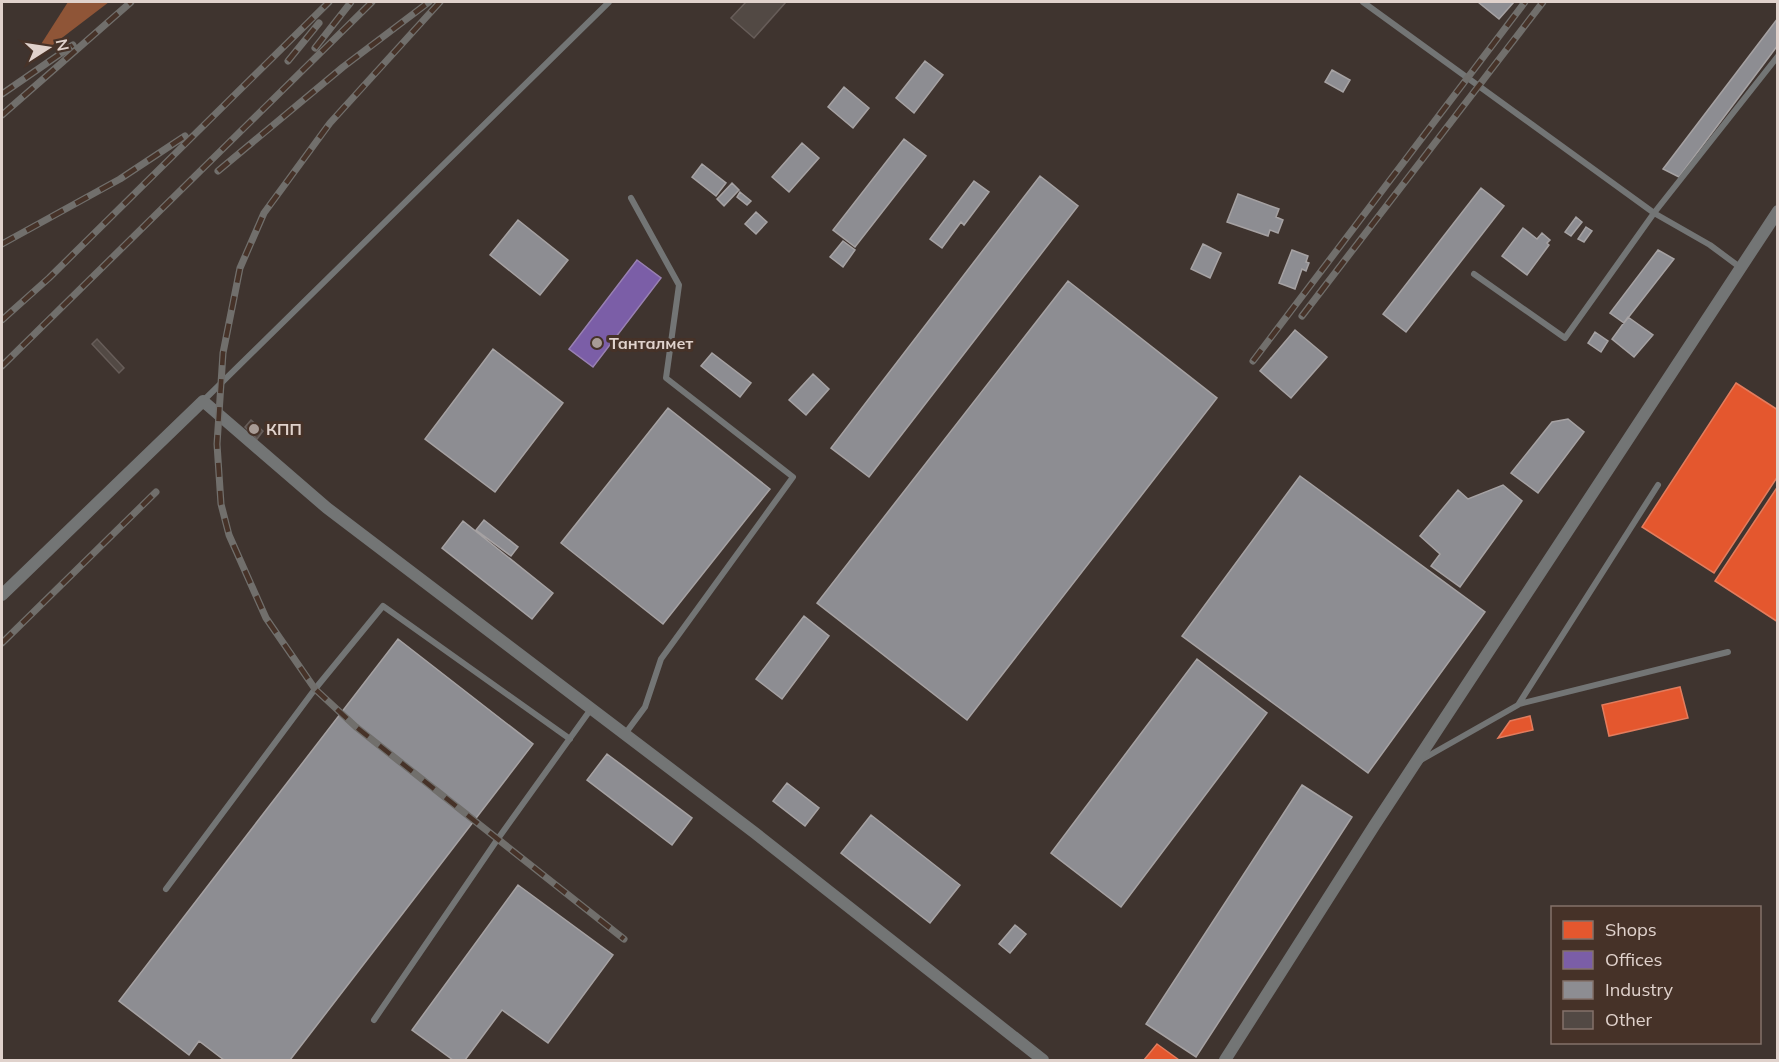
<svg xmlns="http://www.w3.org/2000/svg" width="1779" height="1062" viewBox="0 0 1779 1062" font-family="Mulish,sans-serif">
<rect width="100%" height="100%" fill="#3f342f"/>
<path fill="#8f5537" d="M68,2h41l-80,61z"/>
<path fill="#e4572e" stroke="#e37c5d" stroke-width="1.5" d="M1736,383l42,27v66l-64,97 -72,-46z
M1778,486v136l-63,-41z
M1680,687l8,31 -79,18 -7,-31z
M1530,716l3,14 -35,8 12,-17z
M1157,1044l22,16h-35z"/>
<path fill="#7b5ea7" stroke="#9981b2" stroke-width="1.5" d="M637,260l24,18 -68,89 -24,-18z"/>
<path fill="#8d8d92" stroke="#a6a2a3" stroke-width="1.5" d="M1478,2h36l-15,17z
M1778,18v27l-99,132 -16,-8z
M925,61l18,14 -29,38 -18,-15z
M1332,70l18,10 -7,12 -18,-10z
M844,87l25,21 -16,20 -25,-21z
M904,139l22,17 -71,91 -22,-17z
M802,143l17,15 -30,34 -17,-15z
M702,164l24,19 -10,13 -24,-19z
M1040,176l38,30 -209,271 -38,-29z
M974,181l15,11 -25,33 -3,-3 -19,26 -12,-9z
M732,183l7,7 -15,16 -7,-7z
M1481,188l23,18 -98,126 -23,-18z
M740,192l11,9 -4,4 -10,-8z
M1238,194l41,15 -3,8 7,3 -5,13 -8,-3 -2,6 -41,-14z
M756,212l11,10 -11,12 -11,-10z
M1576,217l6,5 -11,14 -6,-4z
M518,220l50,40 -28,35 -50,-40z
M1586,227l6,4 -8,11 -6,-3z
M1523,228l14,11 5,-6 8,7 -3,3 2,2 -22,30 -25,-19z
M843,241l12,9 -12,17 -13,-10z
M1203,244l18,9 -11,25 -19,-9z
M1292,250l16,6 -2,6 3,1 -3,8 -4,-2 -7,20 -16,-6z
M1658,250l16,9 -50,64 -14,-10z
M1068,281l149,117 -250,322 -150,-117z
M1628,317l25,18 -19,22 -22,-18z
M1295,330l32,27 -36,41 -31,-27z
M1595,332l13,9 -7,11 -13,-9z
M493,349l70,54 -68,89 -70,-53z
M712,353l39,30 -11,14 -39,-31z
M813,374l16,15 -23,26 -17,-15z
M668,408l102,81 -107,135 -102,-81z
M1568,419l16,13 -46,61 -27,-20 41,-51z
M1300,476l185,136 -117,161 -186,-137z
M1503,485l19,16 -62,86 -29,-21 9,-12 -20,-18 38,-46 10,9z
M484,520l34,27 -7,9 -35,-26z
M463,521l90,72 -21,26 -90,-71z
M804,616l25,20 -47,63 -26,-20z
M398,639l135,105 -243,316h-66l-25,-19 -10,14 -70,-54z
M1197,659l70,54 -146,194 -70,-54z
M607,754l85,64 -20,27 -85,-65z
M787,783l32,25 -14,18 -32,-25z
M1302,785l50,32 -156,240 -50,-33z
M871,815l89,70 -30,38 -89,-70z
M518,885l95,70 -65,88 -46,-33 -37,50h-12l-41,-30z
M1015,925l11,9 -16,19 -11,-9z"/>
<path fill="#524944" stroke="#675d59" stroke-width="1.5" d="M746,2h40l-32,36 -23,-20z
M97,339l27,29 -5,5 -27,-29z
M251,420l12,11 -6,8 -12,-12z"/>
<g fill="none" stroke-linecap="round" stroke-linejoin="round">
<path stroke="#737575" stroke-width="6" d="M1363,2l291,211 56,32 31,23
M1474,274l91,64 89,-125 124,-157
M203,401l406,-399
M1519,704l209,-52
M625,734l20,-27 16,-48 132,-182 -127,-99 13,-93 -48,-87
M1421,760l97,-55 140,-220
M166,889l149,-200 68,-83 187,133
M374,1020l123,-180 94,-131"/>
<path stroke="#737575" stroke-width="12" d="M2,595l201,-194 124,107 428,325 288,227
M1225,1060l149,-234 404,-615"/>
<defs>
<path id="rail" d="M440,2l-110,121 -66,90 -24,55 -17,85 -6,91 4,60 8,31 37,83 49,71 41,38 268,212
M315,48l36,-46
M288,61l31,-38
M2,94l71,-49
M2,115l129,-113
M218,171l125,-104 86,-65
M2,244l118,-65 65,-43
M1302,316l241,-314
M2,320l47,-42 280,-276
M1253,361l272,-359
M2,366l370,-364
M2,643l154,-151"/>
</defs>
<use href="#rail" stroke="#716f6c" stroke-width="7"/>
<use href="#rail" stroke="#463228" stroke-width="4.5" stroke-dasharray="14" stroke-linecap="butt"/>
</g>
<g fill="#a89b95" stroke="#463228" stroke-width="2">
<circle cx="597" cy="343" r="6"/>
<circle cx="254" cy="429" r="6"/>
</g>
<g text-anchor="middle" stroke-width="6" stroke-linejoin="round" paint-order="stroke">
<g font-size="16" font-weight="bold" fill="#e0d2cc" stroke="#463228" text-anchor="start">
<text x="609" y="349">Танталмет</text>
<text x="266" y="435">КПП</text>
</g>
</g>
<rect width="1779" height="1062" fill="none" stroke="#e0d2cc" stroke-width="6"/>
<rect x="1551" y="906" width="210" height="138" fill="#463228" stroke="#84726a" stroke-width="1.5"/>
<rect x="1563" y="921" width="30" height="18" fill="#e4572e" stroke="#84726a" stroke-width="1.5"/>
<text x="1605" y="936" font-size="18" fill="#e0d2cc">Shops</text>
<rect x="1563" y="951" width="30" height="18" fill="#7b5ea7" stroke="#84726a" stroke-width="1.5"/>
<text x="1605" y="966" font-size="18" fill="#e0d2cc">Offices</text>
<rect x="1563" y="981" width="30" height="18" fill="#8d8d92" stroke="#84726a" stroke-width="1.5"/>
<text x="1605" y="996" font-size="18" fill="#e0d2cc">Industry</text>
<rect x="1563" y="1011" width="30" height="18" fill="#524944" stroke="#84726a" stroke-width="1.5"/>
<text x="1605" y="1026" font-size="18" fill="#e0d2cc">Other</text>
<g transform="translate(48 48) rotate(78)" stroke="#463228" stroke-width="4.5" paint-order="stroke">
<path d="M0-4.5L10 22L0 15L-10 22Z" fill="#e0d2cc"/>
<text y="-9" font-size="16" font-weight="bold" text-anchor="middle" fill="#e0d2cc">N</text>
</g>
</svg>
